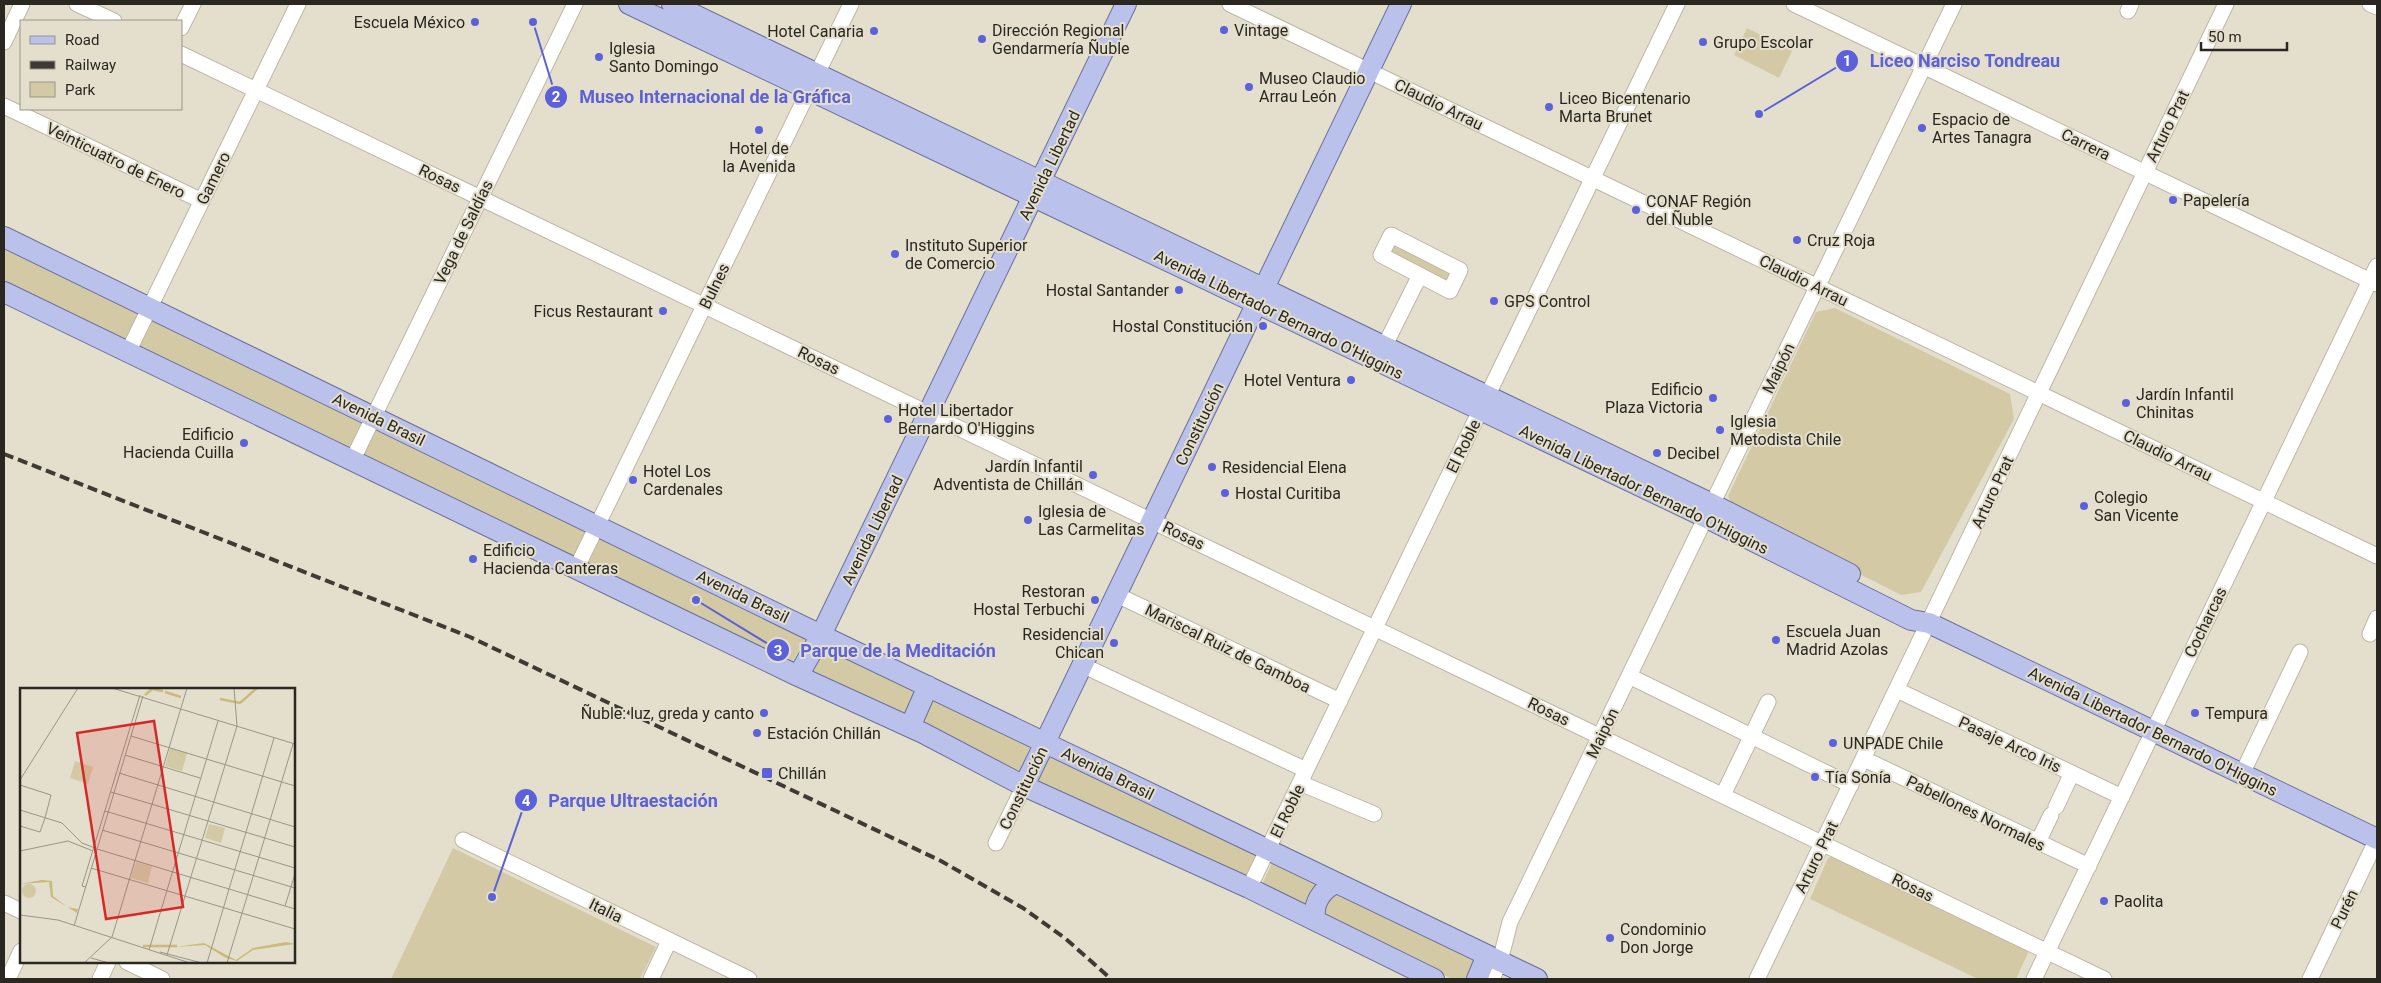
<svg xmlns="http://www.w3.org/2000/svg" width="2381" height="983" viewBox="0 0 2381 983" font-family="Roboto,sans-serif">
<rect width="100%" height="100%" fill="#e4dfcc"/>
<path fill="#d4c9a5" d="M1747,28l45,23 -13,27 -45,-23z
M1391,238l65,33 -8,16 -65,-33z
M4,247l139,64 -17,35 -122,-60z
M1835,308l175,86 4,25 -93,173 -20,3 -166,-84 -7,-15 88,-184z
M155,316l213,103 -16,36 -215,-104z
M377,424l211,106 -13,30 -212,-106z
M599,534l209,100 -17,30 -206,-99z
M826,643l204,104 -12,28 -207,-101z
M1050,751l211,102 -13,28 -213,-99z
M453,848l203,99 -16,32h-249z
M1835,855l191,92 2,6 -12,26h-38l-168,-80 18,-41z
M1274,859l204,97 -10,23h-16l-191,-93z"/>
<g fill="none" stroke-linecap="round" stroke-linejoin="round">
<defs>
<path id="minor" d="M77,4l37,17
M1230,4l1147,552
M1794,4l583,280
M2370,4l7,3
M2128,11l3,-7
M181,28l12,-24
M4,42l18,-38
M181,54l1923,925
M4,106l198,95
M1391,235l69,35 -10,21 -69,-36z
M1384,347l36,-72
M128,352l170,-348
M352,461l223,-457
M576,569l275,-565
M1117,595l223,106
M2370,634l7,-16
M1082,665l224,105
M1629,676l222,109
M1897,690l225,107
M1864,759l225,107
M2242,774l58,-122
M1300,783l74,31
M1723,795l45,-93
M2056,807l16,-34
M463,840l286,139
M2038,842l13,-27
M996,843l28,-57
M1249,888l428,-884
M4,903l17,8
M127,962l35,17
M8,979l13,-28
M100,979l8,-17
M651,979l18,-38
M1492,979l8,-18 10,-39 444,-918
M1757,979l469,-975
M2034,979l343,-713
M2310,979l67,-140"/>
<path id="major" d="M629,4l1076,513 206,103 18,3 448,216
M672,4l1040,500 138,70
M4,237l829,404 704,338
M4,292l794,384 125,57 101,53 225,102 185,91
M798,676l23,-41 305,-631
M910,727l18,-41
M1024,786l377,-782
M1315,920c-2,-17 6,-30 21,-37
M1477,979l10,-24"/>
</defs>
<use href="#minor" stroke="#bdb7a5" stroke-width="17"/>
<use href="#major" stroke="#69709b" stroke-width="22"/>
<use href="#minor" stroke="#fff" stroke-width="15"/>
<use href="#major" stroke="#bac1eb" stroke-width="20"/>
<path stroke="#3d3b33" stroke-width="4" stroke-dasharray="10 5" stroke-linecap="butt" d="M4,454l466,183 471,224 82,47 43,31 45,40"/>
</g>
<g fill="#5c61d9" stroke="#e4dfcc" stroke-width="2">
<circle cx="475" cy="22" r="5"/>
<circle cx="1224" cy="30" r="5"/>
<circle cx="874" cy="31" r="5"/>
<circle cx="982" cy="39" r="5"/>
<circle cx="1703" cy="42" r="5"/>
<circle cx="599" cy="57" r="5"/>
<circle cx="1249" cy="87" r="5"/>
<circle cx="1549" cy="107" r="5"/>
<circle cx="1922" cy="128" r="5"/>
<circle cx="759" cy="130" r="5"/>
<circle cx="2173" cy="200" r="5"/>
<circle cx="1636" cy="210" r="5"/>
<circle cx="1797" cy="240" r="5"/>
<circle cx="895" cy="254" r="5"/>
<circle cx="1179" cy="290" r="5"/>
<circle cx="1494" cy="301" r="5"/>
<circle cx="663" cy="311" r="5"/>
<circle cx="1263" cy="326" r="5"/>
<circle cx="1351" cy="380" r="5"/>
<circle cx="1713" cy="398" r="5"/>
<circle cx="2126" cy="403" r="5"/>
<circle cx="888" cy="419" r="5"/>
<circle cx="1720" cy="430" r="5"/>
<circle cx="244" cy="443" r="5"/>
<circle cx="1657" cy="453" r="5"/>
<circle cx="1212" cy="467" r="5"/>
<circle cx="1093" cy="475" r="5"/>
<circle cx="633" cy="480" r="5"/>
<circle cx="1225" cy="493" r="5"/>
<circle cx="2084" cy="506" r="5"/>
<circle cx="1028" cy="520" r="5"/>
<circle cx="473" cy="559" r="5"/>
<circle cx="1095" cy="600" r="5"/>
<circle cx="1776" cy="640" r="5"/>
<circle cx="1114" cy="643" r="5"/>
<circle cx="764" cy="713" r="5"/>
<circle cx="2195" cy="713" r="5"/>
<circle cx="757" cy="733" r="5"/>
<circle cx="1833" cy="743" r="5"/>
<rect x="761" y="767" width="12" height="12" rx="2.5"/>
<circle cx="1815" cy="777" r="5"/>
<circle cx="2104" cy="901" r="5"/>
<circle cx="1610" cy="938" r="5"/>
</g>
<g text-anchor="middle" stroke-width="4" stroke-linejoin="round" paint-order="stroke">
<g font-size="16" fill="#292720" stroke="#e4dfcc" text-anchor="start">
<text x="465" y="28" text-anchor="end">Escuela México</text>
<text x="992" y="36">Dirección Regional<tspan x="992" dy="18">Gendarmería Ñuble</tspan></text>
<text x="1234" y="36">Vintage</text>
<text x="864" y="37" text-anchor="end">Hotel Canaria</text>
<text x="1713" y="48">Grupo Escolar</text>
<text x="609" y="54">Iglesia<tspan x="609" dy="18">Santo Domingo</tspan></text>
<text x="1259" y="84">Museo Claudio<tspan x="1259" dy="18">Arrau León</tspan></text>
<text x="1559" y="104">Liceo Bicentenario<tspan x="1559" dy="18">Marta Brunet</tspan></text>
<text x="1932" y="125">Espacio de<tspan x="1932" dy="18">Artes Tanagra</tspan></text>
<text x="759" y="154" text-anchor="middle">Hotel de<tspan x="759" dy="18">la Avenida</tspan></text>
<text x="2183" y="206">Papelería</text>
<text x="1646" y="207">CONAF Región<tspan x="1646" dy="18">del Ñuble</tspan></text>
<text x="1807" y="246">Cruz Roja</text>
<text x="905" y="251">Instituto Superior<tspan x="905" dy="18">de Comercio</tspan></text>
<text x="1169" y="296" text-anchor="end">Hostal Santander</text>
<text x="1504" y="307">GPS Control</text>
<text x="653" y="317" text-anchor="end">Ficus Restaurant</text>
<text x="1253" y="332" text-anchor="end">Hostal Constitución</text>
<text x="1341" y="386" text-anchor="end">Hotel Ventura</text>
<text x="1703" y="395" text-anchor="end">Edificio<tspan x="1703" dy="18">Plaza Victoria</tspan></text>
<text x="2136" y="400">Jardín Infantil<tspan x="2136" dy="18">Chinitas</tspan></text>
<text x="898" y="416">Hotel Libertador<tspan x="898" dy="18">Bernardo O'Higgins</tspan></text>
<text x="1730" y="427">Iglesia<tspan x="1730" dy="18">Metodista Chile</tspan></text>
<text x="234" y="440" text-anchor="end">Edificio<tspan x="234" dy="18">Hacienda Cuilla</tspan></text>
<text x="1667" y="459">Decibel</text>
<text x="1083" y="472" text-anchor="end">Jardín Infantil<tspan x="1083" dy="18">Adventista de Chillán</tspan></text>
<text x="1222" y="473">Residencial Elena</text>
<text x="643" y="477">Hotel Los<tspan x="643" dy="18">Cardenales</tspan></text>
<text x="1235" y="499">Hostal Curitiba</text>
<text x="2094" y="503">Colegio<tspan x="2094" dy="18">San Vicente</tspan></text>
<text x="1038" y="517">Iglesia de<tspan x="1038" dy="18">Las Carmelitas</tspan></text>
<text x="483" y="556">Edificio<tspan x="483" dy="18">Hacienda Canteras</tspan></text>
<text x="1085" y="597" text-anchor="end">Restoran<tspan x="1085" dy="18">Hostal Terbuchi</tspan></text>
<text x="1786" y="637">Escuela Juan<tspan x="1786" dy="18">Madrid Azolas</tspan></text>
<text x="1104" y="640" text-anchor="end">Residencial<tspan x="1104" dy="18">Chican</tspan></text>
<text x="754" y="719" text-anchor="end">Ñuble: luz, greda y canto</text>
<text x="2205" y="719">Tempura</text>
<text x="767" y="739">Estación Chillán</text>
<text x="1843" y="749">UNPADE Chile</text>
<text x="778" y="779">Chillán</text>
<text x="1825" y="783">Tía Sonía</text>
<text x="2114" y="907">Paolita</text>
<text x="1620" y="935">Condominio<tspan x="1620" dy="18">Don Jorge</tspan></text>
</g>
<g font-size="16" fill="#292720" stroke="#e4dfcc">
<text transform="translate(1439 104) rotate(26)" y="6">Claudio Arrau</text>
<text transform="translate(2167 126) rotate(-64)" y="6">Arturo Prat</text>
<text transform="translate(2086 144) rotate(26)" y="6">Carrera</text>
<text transform="translate(116 160) rotate(26)" y="6">Veinticuatro de Enero</text>
<text transform="translate(1049 165) rotate(-64)" y="6">Avenida Libertad</text>
<text transform="translate(213 178) rotate(-64)" y="6">Gamero</text>
<text transform="translate(440 178) rotate(26)" y="6">Rosas</text>
<text transform="translate(463 232) rotate(-64)" y="6">Vega de Saldías</text>
<text transform="translate(1804 280) rotate(26)" y="6">Claudio Arrau</text>
<text transform="translate(714 286) rotate(-64)" y="6">Bulnes</text>
<text transform="translate(1279 314) rotate(26)" y="6">Avenida Libertador Bernardo O'Higgins</text>
<text transform="translate(819 360) rotate(26)" y="6">Rosas</text>
<text transform="translate(1778 368) rotate(-64)" y="6">Maipón</text>
<text transform="translate(379 419) rotate(26)" y="6">Avenida Brasil</text>
<text transform="translate(1199 424) rotate(-64)" y="6">Constitución</text>
<text transform="translate(1463 446) rotate(-64)" y="6">El Roble</text>
<text transform="translate(2168 455) rotate(26)" y="6">Claudio Arrau</text>
<text transform="translate(1644 489) rotate(26)" y="6">Avenida Libertador Bernardo O'Higgins</text>
<text transform="translate(1992 492) rotate(-65)" y="6">Arturo Prat</text>
<text transform="translate(872 530) rotate(-64)" y="6">Avenida Libertad</text>
<text transform="translate(1184 535) rotate(26)" y="6">Rosas</text>
<text transform="translate(743 596) rotate(26)" y="6">Avenida Brasil</text>
<text transform="translate(2205 622) rotate(-64)" y="6">Cocharcas</text>
<text transform="translate(1228 648) rotate(26)" y="6">Mariscal Ruiz de Gamboa</text>
<text transform="translate(1549 711) rotate(26)" y="6">Rosas</text>
<text transform="translate(2153 731) rotate(26)" y="6">Avenida Libertador Bernardo O'Higgins</text>
<text transform="translate(1602 733) rotate(-64)" y="6">Maipón</text>
<text transform="translate(2010 744) rotate(25)" y="6">Pasaje Arco Iris</text>
<text transform="translate(1108 773) rotate(26)" y="6">Avenida Brasil</text>
<text transform="translate(1023 788) rotate(-64)" y="6">Constitución</text>
<text transform="translate(1287 811) rotate(-64)" y="6">El Roble</text>
<text transform="translate(1976 813) rotate(26)" y="6">Pabellones Normales</text>
<text transform="translate(1816 857) rotate(-64)" y="6">Arturo Prat</text>
<text transform="translate(1913 887) rotate(26)" y="6">Rosas</text>
<text transform="translate(2344 909) rotate(-64)" y="6">Purén</text>
<text transform="translate(606 910) rotate(26)" y="6">Italia</text>
</g>
</g>
<g transform="translate(20 688)">
<rect width="275" height="275" fill="#e4dfcc"/>
<path d="M150,60l17,5 -5,18 -17,-5zM55,73l18,6 -5,17 -18,-6zM189,136l16,4 -4,15 -16,-5zM116,174l16,4 -4,17 -17,-5zM2 203a7 7 0 1 1 14 0a7 7 0 1 1-14 0Z" fill="#d4c9a5"/>
<path d="M22,192l10,1 1,15 14,11 11,2 -1,4 -26,-16 -2,-15 -29,2zM266,254l9,2 -42,6 -16,11 -11,-3 -21,-13 -30,2 29,-4 32,17 17,-12z" fill="#ccb97c"/>
<path fill="none" stroke="#ccb97c" stroke-width="2.5" d="M145,4l16,5M125,7l7,-6 11,2M200,11l20,4 17,-15M123,258h34"/>
<path fill="none" stroke="#999587" stroke-width="1" d="M92,0l183,56M111,48l164,50M105,67l75,23M99,85l176,54M0,92l58,-92M0,97l31,10 -6,23M91,104l184,55M0,122l42,13 20,20 13,5M85,123l190,57M0,138l20,6 5,-14M82,142l193,58M77,161l198,60M0,163l48,-10 25,10M71,180l204,61M66,199l-4,-1 58,-191M265,218l10,-32M0,227l38,5 132,43M54,238l69,-230M129,262l69,-229M140,264l42,11M147,267l70,-229 -3,-38M71,270l18,5M64,275l28,-26 75,-249M187,275l67,-225M207,275l66,-219"/>
<path fill="#d62828" fill-opacity="0.15" stroke="#d62828" stroke-width="2.5" d="M134,33l29,186 -77,12 -29,-186z"/>
<rect width="275" height="275" fill="none" stroke="#292720" stroke-width="2.5"/>
</g>
<path fill="none" stroke="#5c61d9" stroke-width="2" d="M1759 114L1847 61M533 22L556 97M696 600L778 650M492 897L526 800"/>
<g fill="#5c61d9" stroke="#e4dfcc" stroke-width="2">
<circle cx="1759" cy="114" r="5"/>
<circle cx="533" cy="22" r="5"/>
<circle cx="696" cy="600" r="5"/>
<circle cx="492" cy="897" r="5"/>
<circle cx="1847" cy="61" r="12"/>
<circle cx="556" cy="97" r="12"/>
<circle cx="778" cy="650" r="12"/>
<circle cx="526" cy="800" r="12"/>
</g>
<g font-size="15" text-anchor="middle" font-weight="bold" fill="#fff">
<text x="1847" y="66">1</text>
<text x="556" y="102">2</text>
<text x="778" y="656">3</text>
<text x="526" y="806">4</text>
</g>
<g font-size="18" text-anchor="middle" font-weight="bold" fill="#5c61d9" stroke="#e4dfcc" stroke-width="4" stroke-linejoin="round" paint-order="stroke">
<text x="1965" y="67">Liceo Narciso Tondreau</text>
<text x="715" y="103">Museo Internacional de la Gráfica</text>
<text x="898" y="657">Parque de la Meditación</text>
<text x="633" y="807">Parque Ultraestación</text>
</g>
<rect width="2381" height="983" fill="none" stroke="#292720" stroke-width="10"/>
<rect x="20" y="20" width="162" height="90" fill="#e4dfcc" stroke="#999587"/>
<rect x="30" y="36" width="25" height="8" fill="#bac1eb" stroke="#999587"/>
<text x="65" y="45" font-size="15" fill="#292720">Road</text>
<rect x="30" y="61" width="25" height="8" fill="#3d3b33" stroke="#999587"/>
<text x="65" y="70" font-size="15" fill="#292720">Railway</text>
<rect x="30" y="82" width="25" height="15" fill="#d4c9a5" stroke="#999587"/>
<text x="65" y="95" font-size="15" fill="#292720">Park</text>
<path d="M2201 42v8h86v-8" fill="none" stroke="#292720" stroke-width="2.5"/>
<text x="2208" y="42" font-size="15" fill="#292720" stroke="#e4dfcc" stroke-width="4" paint-order="stroke">50 m</text>
</svg>
